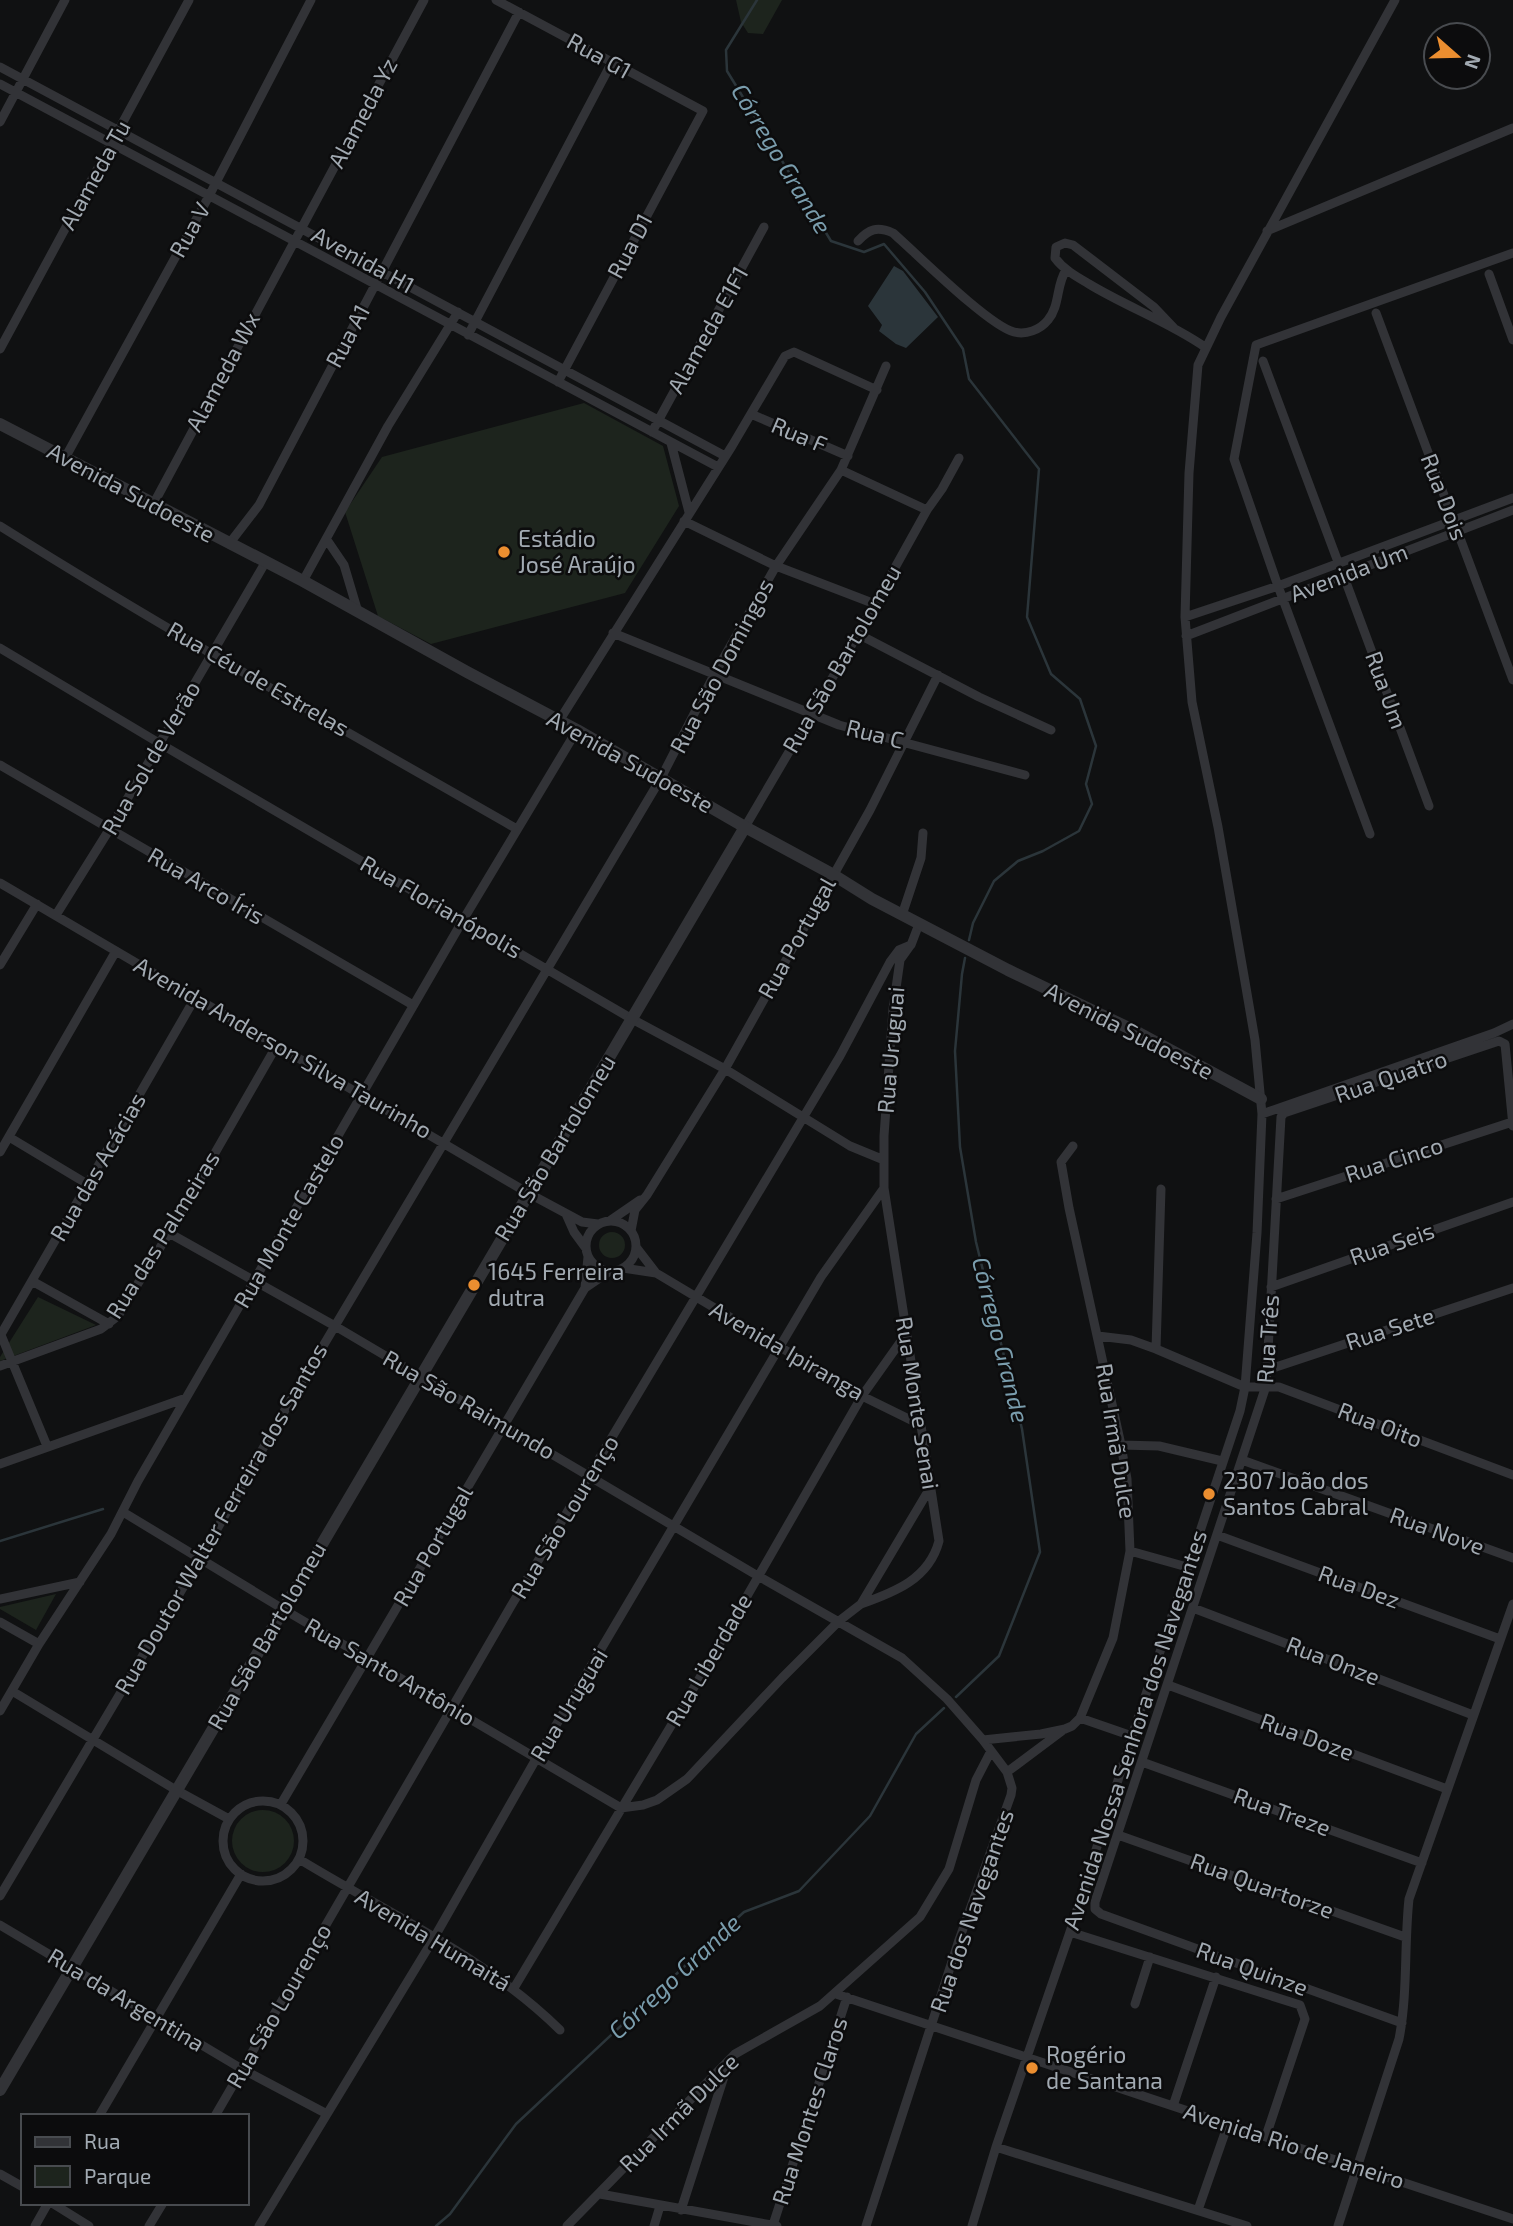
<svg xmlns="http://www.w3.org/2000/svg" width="1513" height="2226" viewBox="0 0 1513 2226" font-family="'Exo 2',sans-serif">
<rect width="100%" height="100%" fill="#101112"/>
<path fill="#1d241d" d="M736,0h46l-19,34 -15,-1 -7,-11z
M584,403l79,43 16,60 -54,87 -194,51 -53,-28 -33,-104 37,-55z
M599 1245a13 13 0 1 1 26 0a13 13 0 1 1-26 0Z
M38,1297l58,28 -96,36v-4z
M56,1594l-20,36 -36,-21v-2z
M232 1841a31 31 0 1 1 62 0a31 31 0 1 1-62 0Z"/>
<path fill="#2b353a" d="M894,266l9,5 35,46 -32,31 -10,-4 -17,-13 3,-6 -14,-19z"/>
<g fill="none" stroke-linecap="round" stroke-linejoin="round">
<path stroke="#2b353a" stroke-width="2.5" d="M757,0l-31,50 1,21 104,170 33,11 20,-8 41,48 38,57 6,30 70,90 -12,148 24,57 29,25 16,47 -10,38 6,20 -13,27 -36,20 -25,10 -24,20 -21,42 -4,17
M0,1541l103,-32
M956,1697l43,-41 41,-104 -18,-123 -46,-187 -16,-95 -5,-96 7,-77 3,-16
M436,2226l14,-12 66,-90 170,-159 58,-53 55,-21 71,-75 46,-82 28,-26"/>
<path stroke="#323337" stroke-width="9" d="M496,0l207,111 -145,271
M0,67l725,389
M0,84l718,383
M0,122l65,-122
M1267,231l246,-103
M858,241c11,-12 19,-15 35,-8 24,21 95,92 121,99 12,3 26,-2 34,-12 12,-14 8,-35 18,-50
M1489,274l24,66
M1376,313l137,367
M1174,328l-20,-21 -81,-62 -8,-2 -9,4 -1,11c9,12 22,19 34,26 38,23 80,38 116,63
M468,335l144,-273
M0,349l189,-349
M1263,361l75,201
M751,414l97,42
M652,432l112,-205
M671,443l18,69
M65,458l144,-262 102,-196
M841,470l86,40
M154,503l270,-503
M684,521l92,45 99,38
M0,526c169,106 344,204 517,303
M327,540l17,25 14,47
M229,544l30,-39 260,-493
M1343,574l86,232
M303,581l85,-155 70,-114
M1185,617l93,-31 235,-88
M613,633l226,92 186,50
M858,634l121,63 72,33
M1186,636l327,-126
M0,648l159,95 473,276 93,50 125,77 34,14
M559,721l173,-275 53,-90 9,-4 83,38
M0,765l413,240
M745,827l113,-193 69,-124 15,-21 17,-31
M1370,834l-92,-248 -44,-127 22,-114 257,-92
M0,883l528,310 54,29 16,2
M56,915l53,-85 156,-267
M902,915l19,-57 2,-25
M0,965l37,-61
M1262,1114l232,-81 19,-9
M9,1137l80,48
M0,1152l116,-201
M1276,1199l236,-77
M566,1214l8,18 11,15
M611,1220l29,-20
M586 1246a25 25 0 1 1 50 0a25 25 0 1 1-50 0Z
M631,1231l4,-21 12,-15 78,-126 145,-259 68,-135
M169,1233l166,93 423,250 144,82 45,41 36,41 24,32 5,16 -1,7 -52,145 -93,286
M636,1247l20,26 206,123 57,28
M623,1268l33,5
M32,1281l77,43
M1271,1287l242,-85
M585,1288l25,-17
M1,1335l46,111
M0,1336l195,-338
M1098,1336l33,4 25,9 89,38h34l234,88
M1156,1349l5,-160
M0,1366l101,-37 17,-13 51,-83 108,-188
M1267,1370l246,-82
M1121,1445l38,1 63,15
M1242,1460l271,98
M0,1464l186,-66
M123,1512l160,97 338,199 22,-3 14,-5 30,-21 95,-101 57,-57 22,-17 69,-116
M1217,1535l283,104
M1130,1551l57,16
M0,1599l80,-17
M861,1604c34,-12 68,-25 78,-63l-55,-353v-52l9,-127 7,-49 10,-14
M1193,1608l280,107
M0,1622l39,22
M1168,1685l279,104
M12,1691l164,99 53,29
M0,1711l39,-67 72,-110 27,-53 325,-561 114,-190
M1080,1718l52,18
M983,1740l58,-6 24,-5 7,-3 8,-8 33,-80 17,-87 -3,-72 -6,-34 -52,-237 -8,-46 12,-16
M1142,1762l280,101
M1007,1772l55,-41
M223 1841a40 40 0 1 1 80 0a40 40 0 1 1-80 0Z
M281,1804l304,-516 3,-31
M1118,1835l287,102
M299,1859c88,54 186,97 261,171
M0,1896l200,-337 82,-144 379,-637 54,-105 61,-107 65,-96 45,-104
M0,1925l242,144 85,45
M1070,1932l230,73 5,14 -39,117
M514,1988l194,-324 154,-268 44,-62
M836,1994l677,225
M1135,2004l15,-47
M1402,2023l-301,-109 -6,-5v-7l171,-516 15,-269 3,-4 215,-72 6,3 8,82
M1173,2106l43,-129
M99,2116l142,-242
M215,2116l296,-510 329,-550 50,-94 9,-12 12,-5 8,-21
M996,2147l251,79
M0,2174l23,13
M600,2194l177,32
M52,2203l37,23
M681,2210l48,-149
M1198,2210l30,-86
M773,2225l74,-228
M35,2226l13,-23
M149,2226l14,-23
M259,2226l175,-288 102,-179 285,-482 63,-89
M567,2226l168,-172 85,-48 100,-89 29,-48 27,-89 15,-29
M654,2226l6,-20
M972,2226l24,-79 74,-215 62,-196 108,-325 5,-24 12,-154 5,-119 -7,-74 -11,-64 -26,-149 -26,-125 -7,-85 4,-144 9,-108 23,-48 174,-317
M1338,2226l61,-187c9,-46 5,-94 10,-140l104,-295"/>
<path stroke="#323337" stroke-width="12" d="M0,424l303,157 164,91 110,58 168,97 87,47 40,25 136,71 127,61 126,68
M0,2090l745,-1263"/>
</g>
<g fill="#eb8e30" stroke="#0c0c0d" stroke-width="2.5">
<circle cx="504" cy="552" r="7"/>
<circle cx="474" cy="1285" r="7"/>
<circle cx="1209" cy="1494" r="7"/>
<circle cx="1032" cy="2068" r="7"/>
</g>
<g text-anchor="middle" stroke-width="5" stroke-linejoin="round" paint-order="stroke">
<g font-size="23" fill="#a2aab2" stroke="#0c0c0d">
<text transform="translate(599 56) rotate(29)" y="8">Rua G1</text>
<text transform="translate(363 113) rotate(-62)" y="8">Alameda Yz</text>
<text transform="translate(95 175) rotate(-61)" y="8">Alameda Tu</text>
<text transform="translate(190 230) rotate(-61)" y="8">Rua V</text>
<text transform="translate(630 246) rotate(-62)" y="8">Rua D1</text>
<text transform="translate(363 260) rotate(29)" y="8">Avenida H1</text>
<text transform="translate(708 330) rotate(-61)" y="8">Alameda E1F1</text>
<text transform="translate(348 336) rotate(-62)" y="8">Rua A1</text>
<text transform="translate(223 372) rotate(-62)" y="8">Alameda Wx</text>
<text transform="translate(799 435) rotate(23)" y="8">Rua F</text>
<text transform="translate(131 493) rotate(28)" y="8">Avenida Sudoeste</text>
<text transform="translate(1444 497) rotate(69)" y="8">Rua Dois</text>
<text transform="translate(1349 573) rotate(-21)" y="8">Avenida Um</text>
<text transform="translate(842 659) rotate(-60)" y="8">Rua São Bartolomeu</text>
<text transform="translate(722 666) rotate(-62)" y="8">Rua São Domingos</text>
<text transform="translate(258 679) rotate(30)" y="8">Rua Céu de Estrelas</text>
<text transform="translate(1386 690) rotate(70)" y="8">Rua Um</text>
<text transform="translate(875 734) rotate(14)" y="8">Rua C</text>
<text transform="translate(151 758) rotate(-60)" y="8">Rua Sol de Verão</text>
<text transform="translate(630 762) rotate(29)" y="8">Avenida Sudoeste</text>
<text transform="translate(206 886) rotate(30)" y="8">Rua Arco Íris</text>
<text transform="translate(441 907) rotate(30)" y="8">Rua Florianópolis</text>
<text transform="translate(797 938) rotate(-61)" y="8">Rua Portugal</text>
<text transform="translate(1129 1031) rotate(27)" y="8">Avenida Sudoeste</text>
<text transform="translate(283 1048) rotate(30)" y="8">Avenida Anderson Silva Taurinho</text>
<text transform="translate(891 1050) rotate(-85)" y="8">Rua Uruguai</text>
<text transform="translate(1391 1077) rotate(-19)" y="8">Rua Quatro</text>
<text transform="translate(555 1148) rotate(-59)" y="8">Rua São Bartolomeu</text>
<text transform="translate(1394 1160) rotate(-18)" y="8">Rua Cinco</text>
<text transform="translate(98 1167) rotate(-60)" y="8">Rua das Acácias</text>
<text transform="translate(289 1221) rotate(-60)" y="8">Rua Monte Castelo</text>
<text transform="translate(163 1235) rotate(-58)" y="8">Rua das Palmeiras</text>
<text transform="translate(1392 1244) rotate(-19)" y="8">Rua Seis</text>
<text transform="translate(1390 1329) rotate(-18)" y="8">Rua Sete</text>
<text transform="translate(1268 1339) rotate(-86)" y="8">Rua Três</text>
<text transform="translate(787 1351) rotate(30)" y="8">Avenida Ipiranga</text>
<text transform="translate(917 1403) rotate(81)" y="8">Rua Monte Senai</text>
<text transform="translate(469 1405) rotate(30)" y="8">Rua São Raimundo</text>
<text transform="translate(1380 1425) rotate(21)" y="8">Rua Oito</text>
<text transform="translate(1116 1441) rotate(81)" y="8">Rua Irmã Dulce</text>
<text transform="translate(565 1517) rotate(-59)" y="8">Rua São Lourenço</text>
<text transform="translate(221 1519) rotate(-60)" y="8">Rua Doutor Walter Ferreira dos Santos</text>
<text transform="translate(1437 1531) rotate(20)" y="8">Rua Nove</text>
<text transform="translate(433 1546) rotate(-60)" y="8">Rua Portugal</text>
<text transform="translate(1359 1587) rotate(20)" y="8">Rua Dez</text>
<text transform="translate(267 1636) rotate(-60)" y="8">Rua São Bartolomeu</text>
<text transform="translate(709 1660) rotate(-60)" y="8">Rua Liberdade</text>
<text transform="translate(1333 1661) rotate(21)" y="8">Rua Onze</text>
<text transform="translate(390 1672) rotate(30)" y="8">Rua Santo Antônio</text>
<text transform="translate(569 1705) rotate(-59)" y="8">Rua Uruguai</text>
<text transform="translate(1135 1730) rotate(-72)" y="8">Avenida Nossa Senhora dos Navegantes</text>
<text transform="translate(1307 1737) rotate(20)" y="8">Rua Doze</text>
<text transform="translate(1282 1812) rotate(20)" y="8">Rua Treze</text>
<text transform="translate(1262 1886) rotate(20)" y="8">Rua Quartorze</text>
<text transform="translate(972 1911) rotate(-71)" y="8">Rua dos Navegantes</text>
<text transform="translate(433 1940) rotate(31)" y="8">Avenida Humaitá</text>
<text transform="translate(1252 1969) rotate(20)" y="8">Rua Quinze</text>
<text transform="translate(126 2000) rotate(31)" y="8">Rua da Argentina</text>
<text transform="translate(279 2006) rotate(-60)" y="8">Rua São Lourenço</text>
<text transform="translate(810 2111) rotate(-72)" y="8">Rua Montes Claros</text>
<text transform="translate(679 2113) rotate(-45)" y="8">Rua Irmã Dulce</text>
<text transform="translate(1294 2146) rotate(18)" y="8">Avenida Rio de Janeiro</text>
</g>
<g font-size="23" fill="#a2aab2" stroke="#0c0c0d" text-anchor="start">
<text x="518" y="547">Estádio<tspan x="518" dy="26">José Araújo</tspan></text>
<text x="488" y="1280">1645 Ferreira<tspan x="488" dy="26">dutra</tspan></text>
<text x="1223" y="1489">2307 João dos<tspan x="1223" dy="26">Santos Cabral</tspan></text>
<text x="1046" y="2063">Rogério<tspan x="1046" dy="26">de Santana</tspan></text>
</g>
<g font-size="24" font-style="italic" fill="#7a9dad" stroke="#0c0c0d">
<text transform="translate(781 159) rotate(59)" y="8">Córrego Grande</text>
<text transform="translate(1000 1340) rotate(76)" y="8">Córrego Grande</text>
<text transform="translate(675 1977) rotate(-43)" y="8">Córrego Grande</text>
</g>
</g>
<rect x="21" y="2114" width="228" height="91" fill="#0c0c0d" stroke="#484b4f" stroke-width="2"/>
<rect x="35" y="2137" width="35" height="10" fill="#323337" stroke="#484b4f" stroke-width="2"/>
<text x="84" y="2149" font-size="21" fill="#a2aab2">Rua</text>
<rect x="35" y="2166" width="35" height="21" fill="#1d241d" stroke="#484b4f" stroke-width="2"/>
<text x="84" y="2184" font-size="21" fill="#a2aab2">Parque</text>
<g transform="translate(1457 56) rotate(110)"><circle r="33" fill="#0c0c0d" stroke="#484b4f" stroke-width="2"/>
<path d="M0-5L12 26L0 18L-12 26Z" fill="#eb8e30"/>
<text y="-10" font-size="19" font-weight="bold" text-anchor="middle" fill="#a2aab2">N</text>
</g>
</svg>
